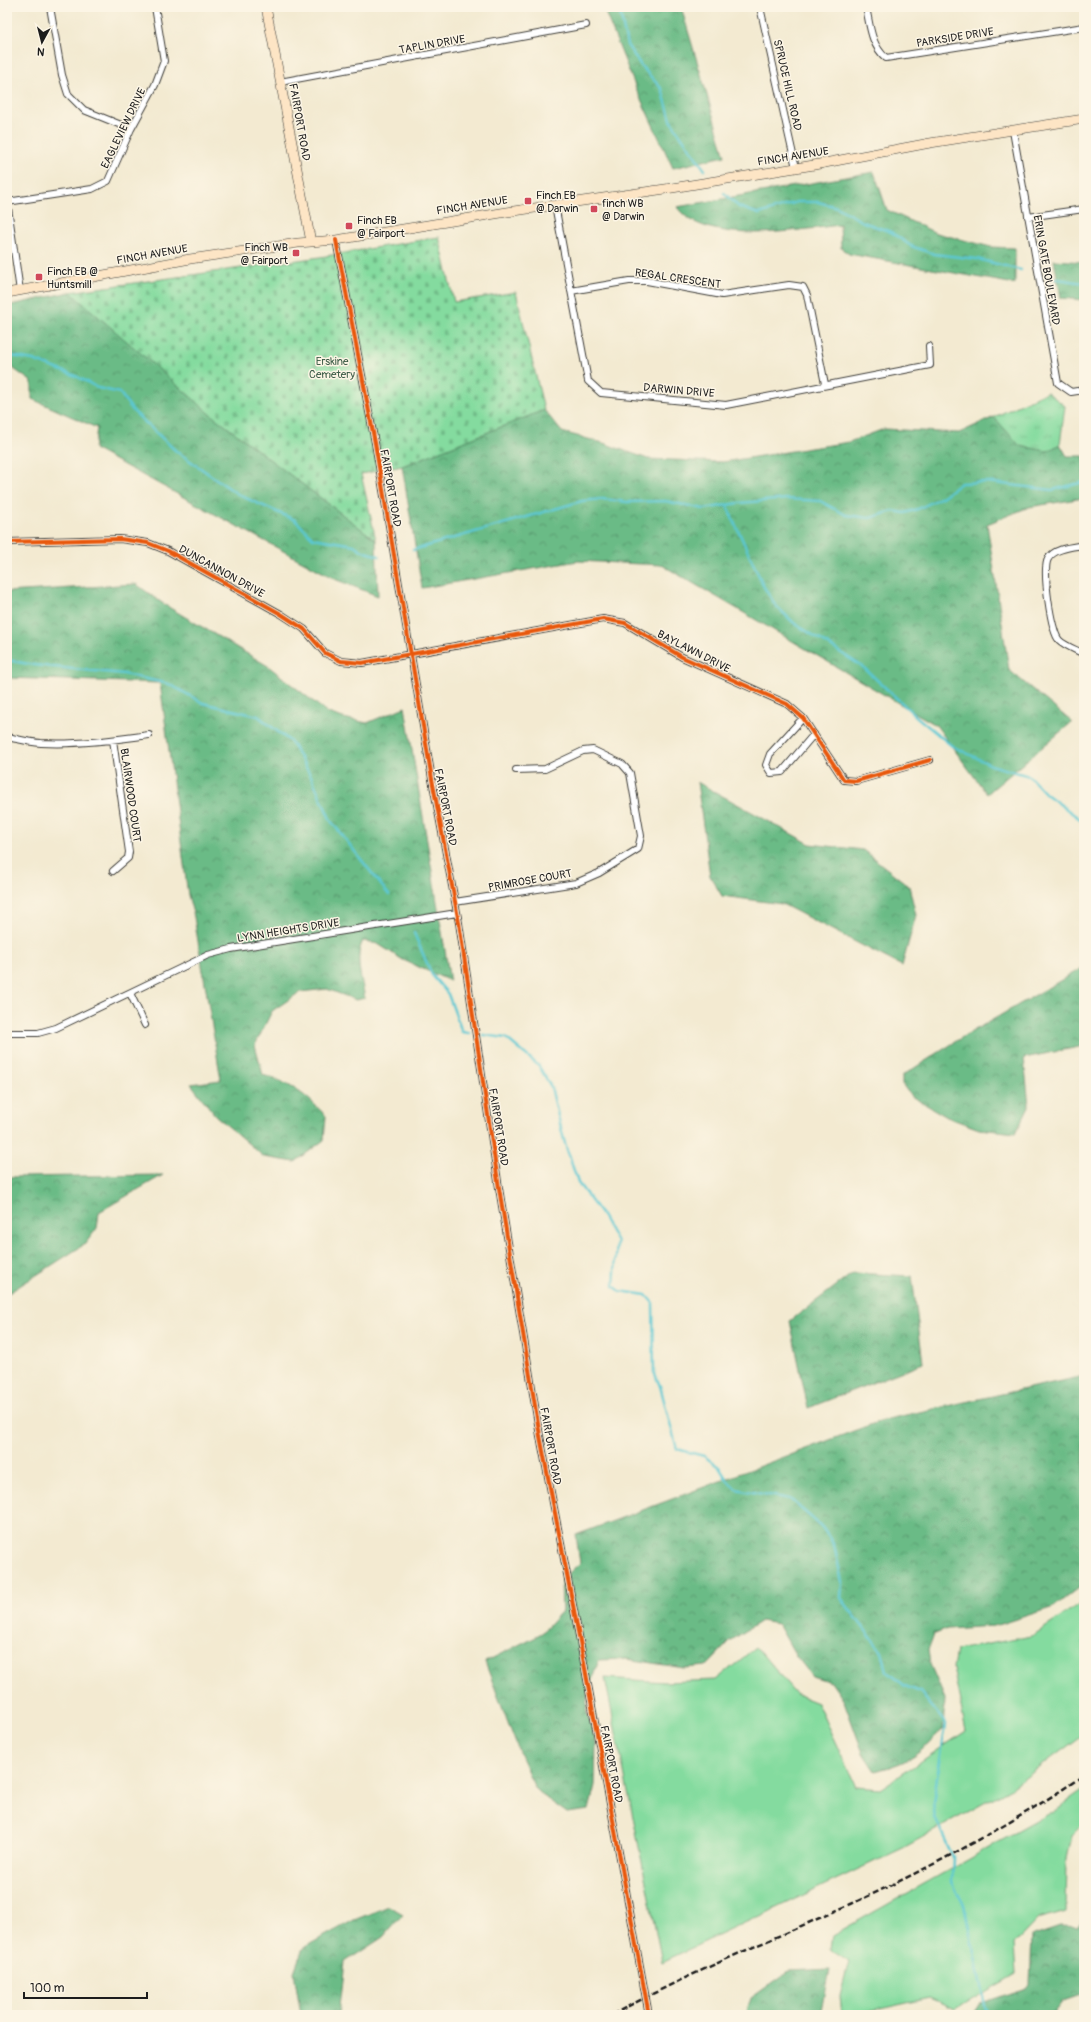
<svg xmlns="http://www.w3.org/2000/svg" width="1091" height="2022" viewBox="0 0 1091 2022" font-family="Pangolin,sans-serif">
<defs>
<pattern id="forest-crowns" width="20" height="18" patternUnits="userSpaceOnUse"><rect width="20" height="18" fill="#6bbb86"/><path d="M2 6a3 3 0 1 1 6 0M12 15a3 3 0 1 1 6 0" fill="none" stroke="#57976d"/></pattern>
<pattern id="cemetery-stones" width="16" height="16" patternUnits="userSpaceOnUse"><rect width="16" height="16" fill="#84db9f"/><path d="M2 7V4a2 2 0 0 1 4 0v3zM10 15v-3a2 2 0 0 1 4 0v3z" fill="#71bb88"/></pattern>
<pattern id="park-tufts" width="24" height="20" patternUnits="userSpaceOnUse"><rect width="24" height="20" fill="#84db9f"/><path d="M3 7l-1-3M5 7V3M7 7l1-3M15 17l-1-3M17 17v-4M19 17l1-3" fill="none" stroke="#71bb88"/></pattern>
</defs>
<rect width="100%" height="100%" fill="#fcf5e5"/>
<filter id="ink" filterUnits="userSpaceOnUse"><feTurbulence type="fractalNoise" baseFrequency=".025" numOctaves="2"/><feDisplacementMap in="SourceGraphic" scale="8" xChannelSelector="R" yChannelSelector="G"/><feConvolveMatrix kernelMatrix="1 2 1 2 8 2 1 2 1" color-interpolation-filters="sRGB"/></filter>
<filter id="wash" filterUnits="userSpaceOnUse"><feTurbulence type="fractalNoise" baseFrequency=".012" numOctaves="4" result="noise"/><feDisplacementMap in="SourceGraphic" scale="16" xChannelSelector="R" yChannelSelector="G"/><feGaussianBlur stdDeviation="0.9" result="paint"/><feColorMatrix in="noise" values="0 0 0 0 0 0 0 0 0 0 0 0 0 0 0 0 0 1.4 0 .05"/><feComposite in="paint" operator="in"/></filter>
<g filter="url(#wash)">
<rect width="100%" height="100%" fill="#f3ead1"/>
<path fill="#84db9f" stroke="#507c5e" d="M1084,1602v132l-71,53 -110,61 -241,114 -57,-284 59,4 52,-2 40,-33 41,48 20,8 39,84 24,2 86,-58 -13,-63 3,-18 76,-14z
M1084,1790v33l-12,12 -5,24 -1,52 -28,8 -24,25 2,30 -60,35 -27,-11 -58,13 -10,4h-19l-2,-19 9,-34 -18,-12 2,-15 221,-124z"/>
<path fill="url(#forest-crowns)" stroke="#446c51" d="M603,7h78l44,149 -52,12 -35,-75z
M874,172l13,38 49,23 55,14 24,1v36l-166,-30 -8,-6 -1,-23c-42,5 -135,22 -163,-18z
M1054,260l30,2v38l-23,-2z
M70,292l144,125 162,123 2,56 -41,-16 -243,-131 3,-21 -65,-29v-17l-25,-18v-58z
M544,410l18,22 41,11 45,16 75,3 126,-20 35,-13 75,4 35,-16 26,29 28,5 12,-7 7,12h17v42l-55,9 -42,17 22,146 63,52 -85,72 -51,-69 -274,-160 -84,-4 -156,27 -20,-122z
M136,584l29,21 103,61 60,47 15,5 24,5 38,-16 45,274 -47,-21 -25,-16 -15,-3c-9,15 -1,40 2,57l-9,2 -29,-11 -27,3 -28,19 -17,34 8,30c29,9 42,19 63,41l-2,24 -29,22 -31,-5 -49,-42 -24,-31 30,-4 -27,-163 -6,-22 -28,-212 -153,-5v-86z
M697,782l113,62 53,6 46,36 7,29 -14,51 -120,-62 -60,-8 -12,-20z
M1084,967v79l-60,12 5,48 -13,27 -37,-4 -32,-12 -36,-21 -9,-12v-8l59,-38z
M163,1175l-64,37 -2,16 -12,16 -78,50v-117z
M853,1273l59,3 11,87 -115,45 -18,-87z
M1084,1376v207l-30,24 -60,19 -47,3 -13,5 -6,16 2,14 15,35 -2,30c-24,26 -33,33 -68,42l-12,-18 -19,-52 -13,-19 -19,-6 -16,-20 -18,-32 -17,-3 -31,20 -24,25 -22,2 -58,-9 -27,1 -11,30 -2,19 10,33 -1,43 -6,25 -22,3 -21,-15 -11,-10 -14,-31 -36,-95 57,-29 20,-22 -1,-31 19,-17 -4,-28 307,-115z
M1084,1894v100l-21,7 -11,14h-79l8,-12 46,-15 3,-4 2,-48 29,-10 17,1 4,-5z
M389,1906l14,8 -20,23 -38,25 -6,53h-38l-7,-43 8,-22 8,-6 44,-24z
M829,1969l-9,46h-74l5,-17 38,-27z"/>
<path fill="url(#cemetery-stones)" stroke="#507c5e" d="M439,237l15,65 62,-10 28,118 -142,56 -41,8 15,66 -162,-123 -144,-125 250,-35z"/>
<path fill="url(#park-tufts)" stroke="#507c5e" d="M1047,392l18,14 -5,38 -12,7 -28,-5 -26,-29z"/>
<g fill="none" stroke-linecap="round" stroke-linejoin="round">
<path stroke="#5bc8d3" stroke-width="2.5" d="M619,7l8,38 15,22 20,22 10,34 33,47
M724,193l15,14 20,7 38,-12h21l19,5 26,15 28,10 20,14 23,8 43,5 44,11
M1051,278l33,5
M7,355l26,5 43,16 22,12 22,5 13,18 43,40 63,44 56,25 18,18 41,7 9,6 16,5
M727,506l37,81 12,19 18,17 69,44 55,51 34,28 39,19 38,11 17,18 38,28
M413,550l169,-49 20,-2 25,3 38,-1 39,8 35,-6 48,-4 33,2 26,14 24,3 23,-7 12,2 13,-4 24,-12 19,-14 25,-1 66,8 32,-8
M7,660l27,5 90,9 45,10 34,19 55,13 33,26 20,34 20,45 58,74
M414,933l18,42 16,19 14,38 7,1
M483,1035l23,3 33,28 12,21 13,53 14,43 23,31 16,28 -3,44 6,5 26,4 7,8 1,69 6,14 17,63 27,7 15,11 8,13 9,9 54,10 32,28 12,18 8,37 -1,16 41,54 5,19 18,15 15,6 26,32 -13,78 2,16 18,39 -1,25 12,23 23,110"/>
</g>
</g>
<g filter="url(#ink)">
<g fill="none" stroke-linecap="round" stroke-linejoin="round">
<defs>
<path id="street" d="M50,7l12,68 6,19 16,16 47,19
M760,7l36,161
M866,7c4,19 5,38 20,51l198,-31
M280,82l306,-57
M1013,131l45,252 13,9 13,-2
M7,201l13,90
M7,202l85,-13 16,-8 23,-52 24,-44 9,-24 -9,-54
M555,205l33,176 13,12 125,12 204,-40 -1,-19
M1028,217l56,-8
M336,240l39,203 57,336 27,144 40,265 41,248 39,200 70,379
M571,291l58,-10h18l75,14 67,-10 14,2 4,8 18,89
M7,542l113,-3 28,4 20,8 113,63 23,15 21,24 16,8 21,2 241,-44 22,4 57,34 105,47 16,14 41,62 12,1 74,-21
M1084,545c-11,2 -30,3 -36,14 -6,10 3,73 11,81 6,6 18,10 25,14
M803,718l-33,36 -4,11 5,8 11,-1 32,-38
M7,737c11,2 22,5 34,6 35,2 73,-3 108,-8
M113,740l16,112 -1,6 -15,13
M455,902l121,-19 23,-10 39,-24 3,-13 -11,-63 -8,-9 -29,-14 -10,1 -38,18 -29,1
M130,993l15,32
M7,1033h31l18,-5 152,-73 23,-6 226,-36"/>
<path id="secondary" d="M266,7l45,235
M7,293l183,-34 108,-16 38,-3 171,-28 165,-24 142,-23 116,-22 154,-24"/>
</defs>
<use href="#street" stroke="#3c3b37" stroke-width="8"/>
<use href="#secondary" stroke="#3c3b37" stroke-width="10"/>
<use href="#street" stroke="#fff" stroke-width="6"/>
<use href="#secondary" stroke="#fde5c5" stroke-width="9"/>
<path stroke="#1c1c1c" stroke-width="2.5" stroke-dasharray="6 3" stroke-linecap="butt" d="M612,2015c77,-42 159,-75 239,-111 79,-36 162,-80 233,-129"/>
<defs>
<path id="cycleway" d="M336,240l39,203 57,336 27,144 40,265 41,248 39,200 70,379
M7,542l113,-3 28,4 20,8 113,63 23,15 21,24 16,8 21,2 241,-44 22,4 57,34 105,47 16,14 41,62 12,1 74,-21"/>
</defs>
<use href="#cycleway" stroke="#fcf5e5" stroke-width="6"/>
<use href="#cycleway" stroke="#e8590c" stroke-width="4"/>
</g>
</g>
<g fill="#d1495b" stroke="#fcf5e5" stroke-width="1.5">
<rect x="524" y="197" width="8" height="8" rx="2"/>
<rect x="590" y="205" width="8" height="8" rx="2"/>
<rect x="345" y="222" width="8" height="8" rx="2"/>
<rect x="292" y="249" width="8" height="8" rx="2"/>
<rect x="35" y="273" width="8" height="8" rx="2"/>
</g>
<g text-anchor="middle" stroke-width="3" stroke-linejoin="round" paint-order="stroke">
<g font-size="11" fill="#1c1c1c" stroke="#fcf5e5">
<text transform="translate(955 37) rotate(-9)" y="4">PARKSIDE DRIVE</text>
<text transform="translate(432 44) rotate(-10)" y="4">TAPLIN DRIVE</text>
<text transform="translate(788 85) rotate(77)" y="4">SPRUCE HILL ROAD</text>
<text transform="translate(300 122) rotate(80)" y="4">FAIRPORT ROAD</text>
<text transform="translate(123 128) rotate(-64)" y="4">EAGLEVIEW DRIVE</text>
<text transform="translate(793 156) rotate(-9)" y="4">FINCH AVENUE</text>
<text transform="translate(472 205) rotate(-9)" y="4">FINCH AVENUE</text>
<text transform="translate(152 254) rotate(-10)" y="4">FINCH AVENUE</text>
<text transform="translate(1047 270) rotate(80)" y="4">ERIN GATE BOULEVARD</text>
<text transform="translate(678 278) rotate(8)" y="4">REGAL CRESCENT</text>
<text transform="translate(679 390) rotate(5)" y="4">DARWIN DRIVE</text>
<text transform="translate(391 488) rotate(80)" y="4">FAIRPORT ROAD</text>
<text transform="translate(222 571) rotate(29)" y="4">DUNCANNON DRIVE</text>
<text transform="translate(694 651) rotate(27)" y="4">BAYLAWN DRIVE</text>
<text transform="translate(131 795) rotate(82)" y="4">BLAIRWOOD COURT</text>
<text transform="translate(446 807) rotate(79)" y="4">FAIRPORT ROAD</text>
<text transform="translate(530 880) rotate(-10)" y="4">PRIMROSE COURT</text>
<text transform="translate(288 930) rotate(-9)" y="4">LYNN HEIGHTS DRIVE</text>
<text transform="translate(499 1127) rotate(81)" y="4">FAIRPORT ROAD</text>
<text transform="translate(551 1446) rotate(80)" y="4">FAIRPORT ROAD</text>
<text transform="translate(612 1764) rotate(79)" y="4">FAIRPORT ROAD</text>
</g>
<g font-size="11" fill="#1c1c1c" stroke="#fcf5e5" text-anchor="start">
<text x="536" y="199">Finch EB<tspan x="536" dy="13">@ Darwin</tspan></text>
<text x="602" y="207">finch WB<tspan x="602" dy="13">@ Darwin</tspan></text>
<text x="357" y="224">Finch EB<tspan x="357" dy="13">@ Fairport</tspan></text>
<text x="288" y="251" text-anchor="end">Finch WB<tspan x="288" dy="13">@ Fairport</tspan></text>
<text x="47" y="275">Finch EB @<tspan x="47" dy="13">Huntsmill</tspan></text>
</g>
<g font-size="11" fill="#405f4a" stroke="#fcf5e5">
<text x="332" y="365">Erskine<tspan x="332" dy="13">Cemetery</tspan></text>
</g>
</g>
<rect width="1091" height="2022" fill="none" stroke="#fcf5e5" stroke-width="24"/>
<g transform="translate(42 42) rotate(187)" stroke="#fcf5e5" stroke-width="3" paint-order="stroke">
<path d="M0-3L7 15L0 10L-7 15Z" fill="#1c1c1c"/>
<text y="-6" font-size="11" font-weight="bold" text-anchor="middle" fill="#1c1c1c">N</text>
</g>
<path d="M24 1992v6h123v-6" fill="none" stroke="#1c1c1c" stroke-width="2"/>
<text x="30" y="1992" font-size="12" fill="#1c1c1c" stroke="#fcf5e5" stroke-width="3" paint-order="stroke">100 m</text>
</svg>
